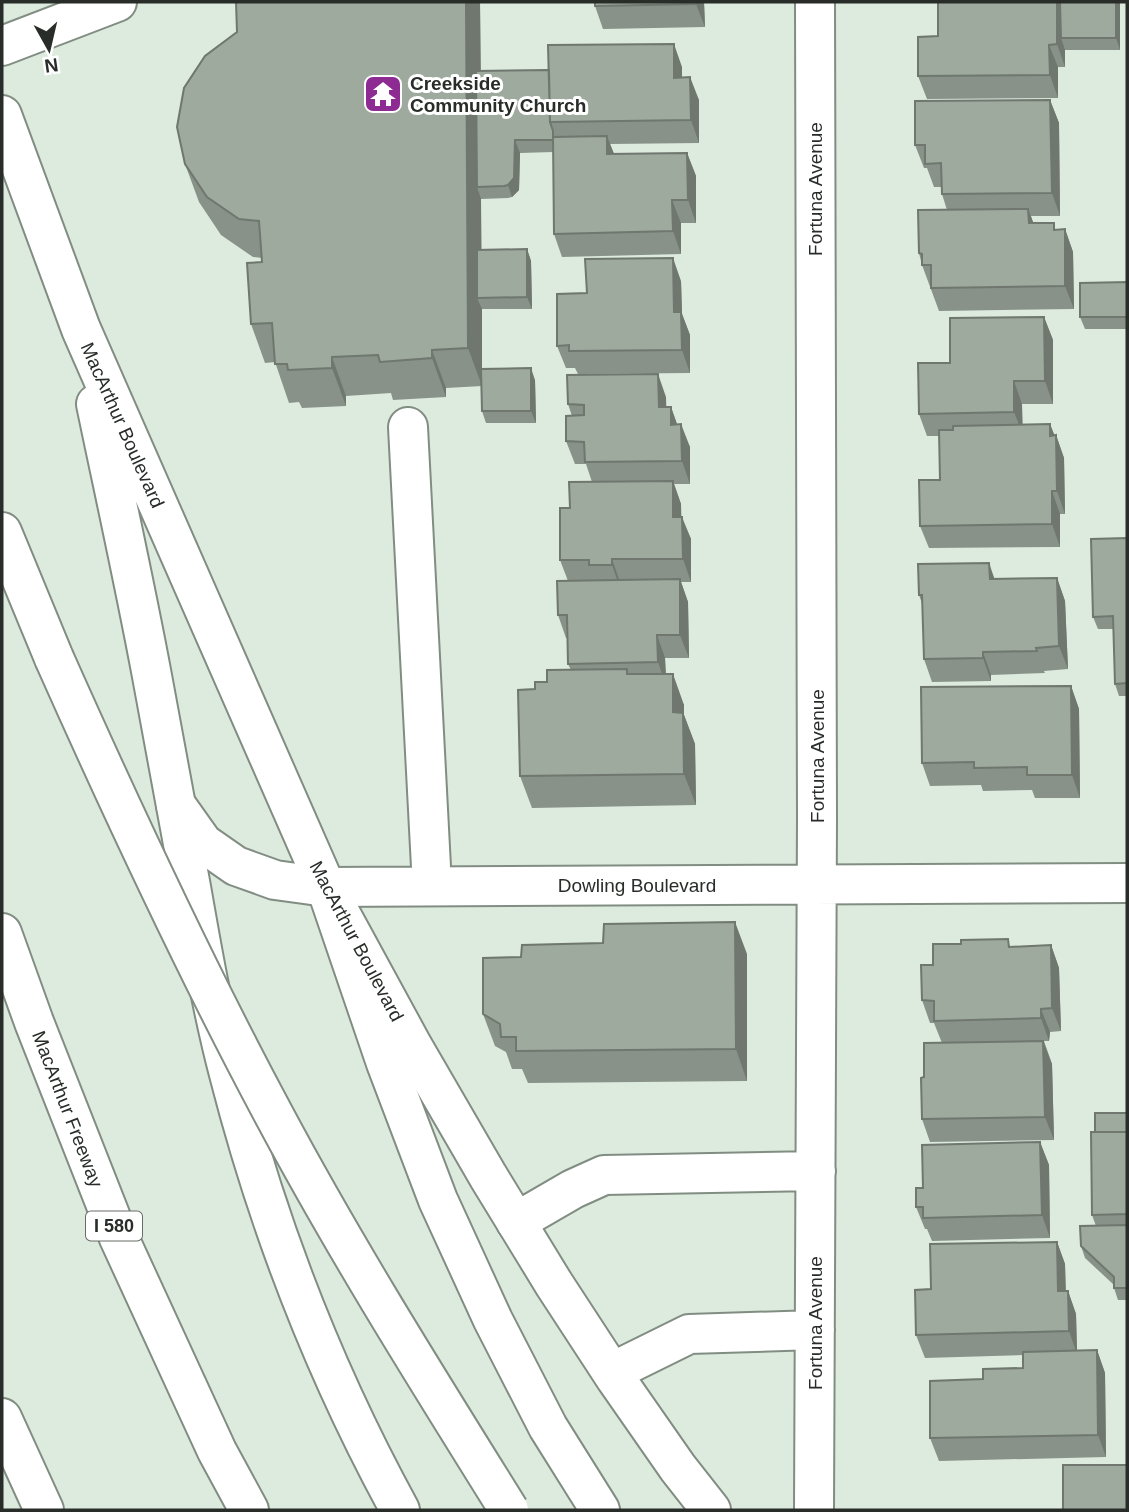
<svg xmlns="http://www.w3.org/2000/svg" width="1129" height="1512" viewBox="0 0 1129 1512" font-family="Helvetica,sans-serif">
<rect width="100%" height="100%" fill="#ddeade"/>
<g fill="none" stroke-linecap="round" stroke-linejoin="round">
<defs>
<path id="minor" d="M2,46l115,-44
M408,427l24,459
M176,805l27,38 33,23 39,14 51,7 801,-4
M516,1222l57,-33 31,-14 212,-4
M612,1372l77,-38 126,-4
M814,1510l3,-692 -2,-816"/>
<path id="major" d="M2,115l79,214 245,558 86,158 76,131 66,108 62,95 62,89 33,42
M96,404c19,91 39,181 56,272 13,71 26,141 39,211 11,63 22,126 38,187 39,152 96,299 171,436"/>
<path id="highway" d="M2,532l52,126
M326,887l60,176 52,137 55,120 55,107 52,83
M2,933l32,89 85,216 98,213 32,59
M2,1418l42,92"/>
</defs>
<use href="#minor" stroke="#818d82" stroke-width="42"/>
<use href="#major" stroke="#818d82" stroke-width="42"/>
<use href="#highway" stroke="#818d82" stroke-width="42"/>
<use href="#minor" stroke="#fff" stroke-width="38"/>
<use href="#major" stroke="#fff" stroke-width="38"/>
<use href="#highway" stroke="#fff" stroke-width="38"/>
<defs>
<path id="highway-bridge" d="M54,658c69,155 140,308 220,457 72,135 154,265 235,395"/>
</defs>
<use href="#highway-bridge" stroke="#818d82" stroke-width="42" stroke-linecap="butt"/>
<use href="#highway-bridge" stroke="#fff" stroke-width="38"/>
</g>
<path fill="#889288" d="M480,2l1,69 201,-4v10l17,23v43l-89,1 4,10 73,-1 9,23v47h-15v31l-119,3 -8,-23 -1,-82 -33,1 -1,37 -7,7 -4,1 -27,1v51l46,-1 4,12 1,48h-50v60l53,11 1,43h-50l-4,-12v-25l-36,2v9l-53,3 -2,-7 -45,3v10l-44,2 -3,-6 -10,1 -14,-41 -10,1 -14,-39 11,-66 -9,-1 -32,-22 -22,-33 -14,-38 52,-132z
M704,2l1,25 -102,2 -8,-23z
M1120,3v47h-55v17h-7v31l-131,1 -9,-23 20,-40z
M1050,100l9,23 1,93h-29l2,7 23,6h9l8,23 1,57 -135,2 -17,-46 -3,-12 28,-43 -5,-16v-7h-8l-7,-19h-3l-9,-23z
M681,281l1,33 8,21v38l-112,1 -3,-6h-9l-9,-22 30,-53z
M1127,282v47h-42l-5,-12z
M1044,317l9,23v64h-31v21l28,-1 4,11h2l8,23 1,56h-5v33l-131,1 -9,-22 20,-46 -1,-44h-12l-8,-22 31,-51z
M666,397v10h5l6,17 13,23v37h-16l7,20v13l10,22v43h-10l7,20 1,56h-24l1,16 18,31v10l11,29 1,61 -164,3 -12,-32 15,-87 36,-19 -3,-6v-26h-2l-8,-23 10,-34 -8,-21 10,-52 22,-26 -6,-18h-11l-9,-23 6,-25 -4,-12z
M1127,538v158h-8l-4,-12 -2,-55h-15l-5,-12z
M1057,578l8,23 3,68 -24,2 1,2 -54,2v6l-59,1 -8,-23 -1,-53 -4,-11 76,-16z
M1071,686l8,23 1,89h-45l-3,-8 -49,1 -2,-6 -51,1 -8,-23z
M1051,945l8,23 2,63 -11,1 -1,9h-5l8,23 2,76 -124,2 -8,-23 2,-42 18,-34 -8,-20h-4l-8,-23 11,-35 78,-18z
M747,954v127l-219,2 -6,-14h-10l-6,-17 -11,-6 -12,-32z
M1127,1113v187h-9l-4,-12v-3l-29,-27 -4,-12 15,-20 -4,-11 3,-83z
M1040,1142l9,23 1,73 -118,3 -5,-12h-2l-9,-22 7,-19z
M1057,1242l8,22 1,27h2l8,23 1,36h20l8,23 1,84 -167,4 -9,-23 53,-59 40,-11v-13l-98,3 -9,-23 15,-46z"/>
<path fill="#6f776f" d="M466,2h14l1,185h-4l4,12 1,98 -5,1 5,11v77l-14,-38z
M696,2h8l1,25 -9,-23z
M1057,2h4v36l4,12v17l-8,-23z
M1116,2h3l1,1v47l-4,-12z
M674,44l8,23v33l-8,-22z
M1049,45l9,22v31l-8,-23z
M690,77l9,23v43l-8,-23z
M1050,100l9,23 1,93 -8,-23z
M607,136l9,23 -9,-5z
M515,140l5,13 -1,37 -7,7 -4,-12z
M687,153l9,23v47l-8,-23z
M672,200l9,23v31l-8,-23z
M1028,209l9,23 -8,-9z
M1065,229l8,23 1,57 -9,-23z
M527,249l4,12 1,48 -5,-12z
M673,258l8,23 1,33 8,21v38l-8,-23 -8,-38z
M1044,317l9,23v64l-8,-23z
M432,350l14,38v9l-14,-39z
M332,357l14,39v10l-14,-38z
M531,368l4,12 1,43 -5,-12z
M658,374l8,23 1,33 -8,-23z
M1014,381l8,23 1,31 -9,-23z
M671,407l8,23 -8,-5z
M681,424l9,23v37l-8,-23z
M1050,424l6,15v-4l8,23 1,56 -8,-23 -7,-55z
M673,481l8,23 1,36 -9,-23z
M1052,491l8,23v33l-8,-23z
M682,517l9,22v43l-8,-23z
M612,559l8,23v6l-8,-23z
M989,563l8,23 -7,-7z
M1057,578l8,23 3,68 -9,-23z
M680,579l8,23 1,56 -9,-23z
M657,635l8,23 1,27 -8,-23z
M983,652l8,23v6l-8,-23z
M673,674l11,31v10l11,29 1,61 -12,-31 -11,-62z
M1071,686l8,23 1,89 -8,-23z
M735,922l12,32v127l-11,-32z
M1051,945l8,23 2,63 -9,-23z
M1041,1009l9,23 -1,9 -8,-23z
M1043,1041l9,23 2,76 -9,-23z
M1040,1142l9,23 1,73 -8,-23z
M1057,1242l8,22 1,50 -8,-23z
M1068,1291l8,23 1,40 -8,-23z
M1097,1350l8,23 1,84 -8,-22z"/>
<path fill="#9eaa9e" stroke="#6f776f" stroke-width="2" d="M236,2h230l2,346 -36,2v8l-52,4 -2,-7 -46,2v11l-44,2 -1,-6h-12l-3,-41 -21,1 -4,-61 15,-1 -3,-41 -20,-2 -32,-22 -22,-33 -8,-37 7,-39 21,-32 32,-24z
M595,2h101v2l-101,2z
M938,2h119v42l-8,1 1,30 -132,1v-39l20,-1z
M1060,2h56v36h-55z
M674,44v34l16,-1 1,43 -141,2 -2,-77z
M549,70l1,52 3,9v9h-38l-1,38 -6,7 -4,1 -27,1 -1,-116z
M1050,100l2,93 -110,1 -1,-31 -16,1v-19h-10v-44z
M607,136v18l80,-1 1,47h-16l1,31 -119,3 -1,-97z
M1028,209l1,14h25v7l11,-1v57l-134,2v-23h-9v-11l-3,-1 -1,-43z
M527,249v48l-50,1v-48z
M673,258l1,54h7l1,38 -113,1v-6l-12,1v-52l30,-1 -2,-34z
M1127,282v35h-47v-34z
M1044,317l1,64h-31v31l-95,2 -1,-51h32v-45z
M531,368v43h-49l-1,-42z
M658,374l1,33h12v18l10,-1 1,37 -97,1 -1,-20 -18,-1v-25l18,-1v-10l-16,-1 -1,-29z
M1050,424v12l6,-1 1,56h-5v33l-132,2 -1,-46h21l-1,-50h14v-4z
M673,481v36h9l1,42h-71v6h-23v-5h-29v-52h10l-1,-26z
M1127,538v145l-12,1 -2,-68 -20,1 -2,-78z
M989,563l1,16 67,-1 2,68 -23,2 1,3 -54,1v6l-59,1 -2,-64h-3l-1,-31z
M680,579v56h-23l1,27 -90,2 -1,-49h-9l-1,-34z
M627,669v5h46v38l10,1 1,61 -164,2 -2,-86 17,-1v-7h12v-12z
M1071,686l1,89h-45v-8l-53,1v-6l-52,1 -1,-76z
M735,922l1,127 -220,2v-14h-15l-1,-13 -17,-10v-56l38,-1 1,-12 81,-2 1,-19z
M1008,939l1,8 42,-2 1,63 -11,1v9l-107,3v-20l-12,-1 -1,-35h12v-21h28v-4z
M1043,1041l2,76 -123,2 -1,-41 3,-1v-34z
M1095,1113h32v19h-32z
M1091,1132h36v82l-35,1z
M1040,1142l2,73 -119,3v-11h-7v-19h7l-1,-43z
M1127,1225v63h-13v-11l-33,-31 -1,-20z
M1057,1242l1,49h10l1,40 -153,4 -1,-45 16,-1 -1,-45z
M1097,1350l1,85 -168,3v-57l53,-2v-10l40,-1v-16z
M1063,1465h64v45h-64z"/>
<defs>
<symbol id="temple-square" viewBox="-11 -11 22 22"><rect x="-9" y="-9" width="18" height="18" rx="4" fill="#8d2b93" stroke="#fff"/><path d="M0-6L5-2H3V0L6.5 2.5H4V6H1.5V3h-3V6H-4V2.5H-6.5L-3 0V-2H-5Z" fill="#fff"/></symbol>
</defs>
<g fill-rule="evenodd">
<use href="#temple-square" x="361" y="72" width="44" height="44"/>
</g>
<g text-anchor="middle" stroke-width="6" stroke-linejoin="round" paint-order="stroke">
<rect fill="#fff" stroke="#686c69" stroke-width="2" x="86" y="1211.5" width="56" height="29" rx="5"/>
<g font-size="18" font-weight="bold" fill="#282d29">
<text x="114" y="1232">I 580</text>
</g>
<g font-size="19" font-weight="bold" fill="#282d29" stroke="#fff" text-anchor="start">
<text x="410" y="90">Creekside<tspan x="410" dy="22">Community Church</tspan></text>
</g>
<g font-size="19" fill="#282d29" stroke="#fff">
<text transform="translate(815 189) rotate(-90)" y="7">Fortuna Avenue</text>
<text transform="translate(123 425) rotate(66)" y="7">MacArthur Boulevard</text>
<text transform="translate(817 756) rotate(-90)" y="7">Fortuna Avenue</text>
<text x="637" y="892">Dowling Boulevard</text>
<text transform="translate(357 941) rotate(62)" y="7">MacArthur Boulevard</text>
<text transform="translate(68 1109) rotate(69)" y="7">MacArthur Freeway</text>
<text transform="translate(815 1323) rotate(-90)" y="7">Fortuna Avenue</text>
</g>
</g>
<rect width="1129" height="1512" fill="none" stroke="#282d29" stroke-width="7"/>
<g transform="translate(49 49) rotate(172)" stroke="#ffffff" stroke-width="5" paint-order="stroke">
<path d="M0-5L12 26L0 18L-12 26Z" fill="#282d29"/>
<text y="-10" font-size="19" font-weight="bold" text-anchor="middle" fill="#282d29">N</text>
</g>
</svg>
